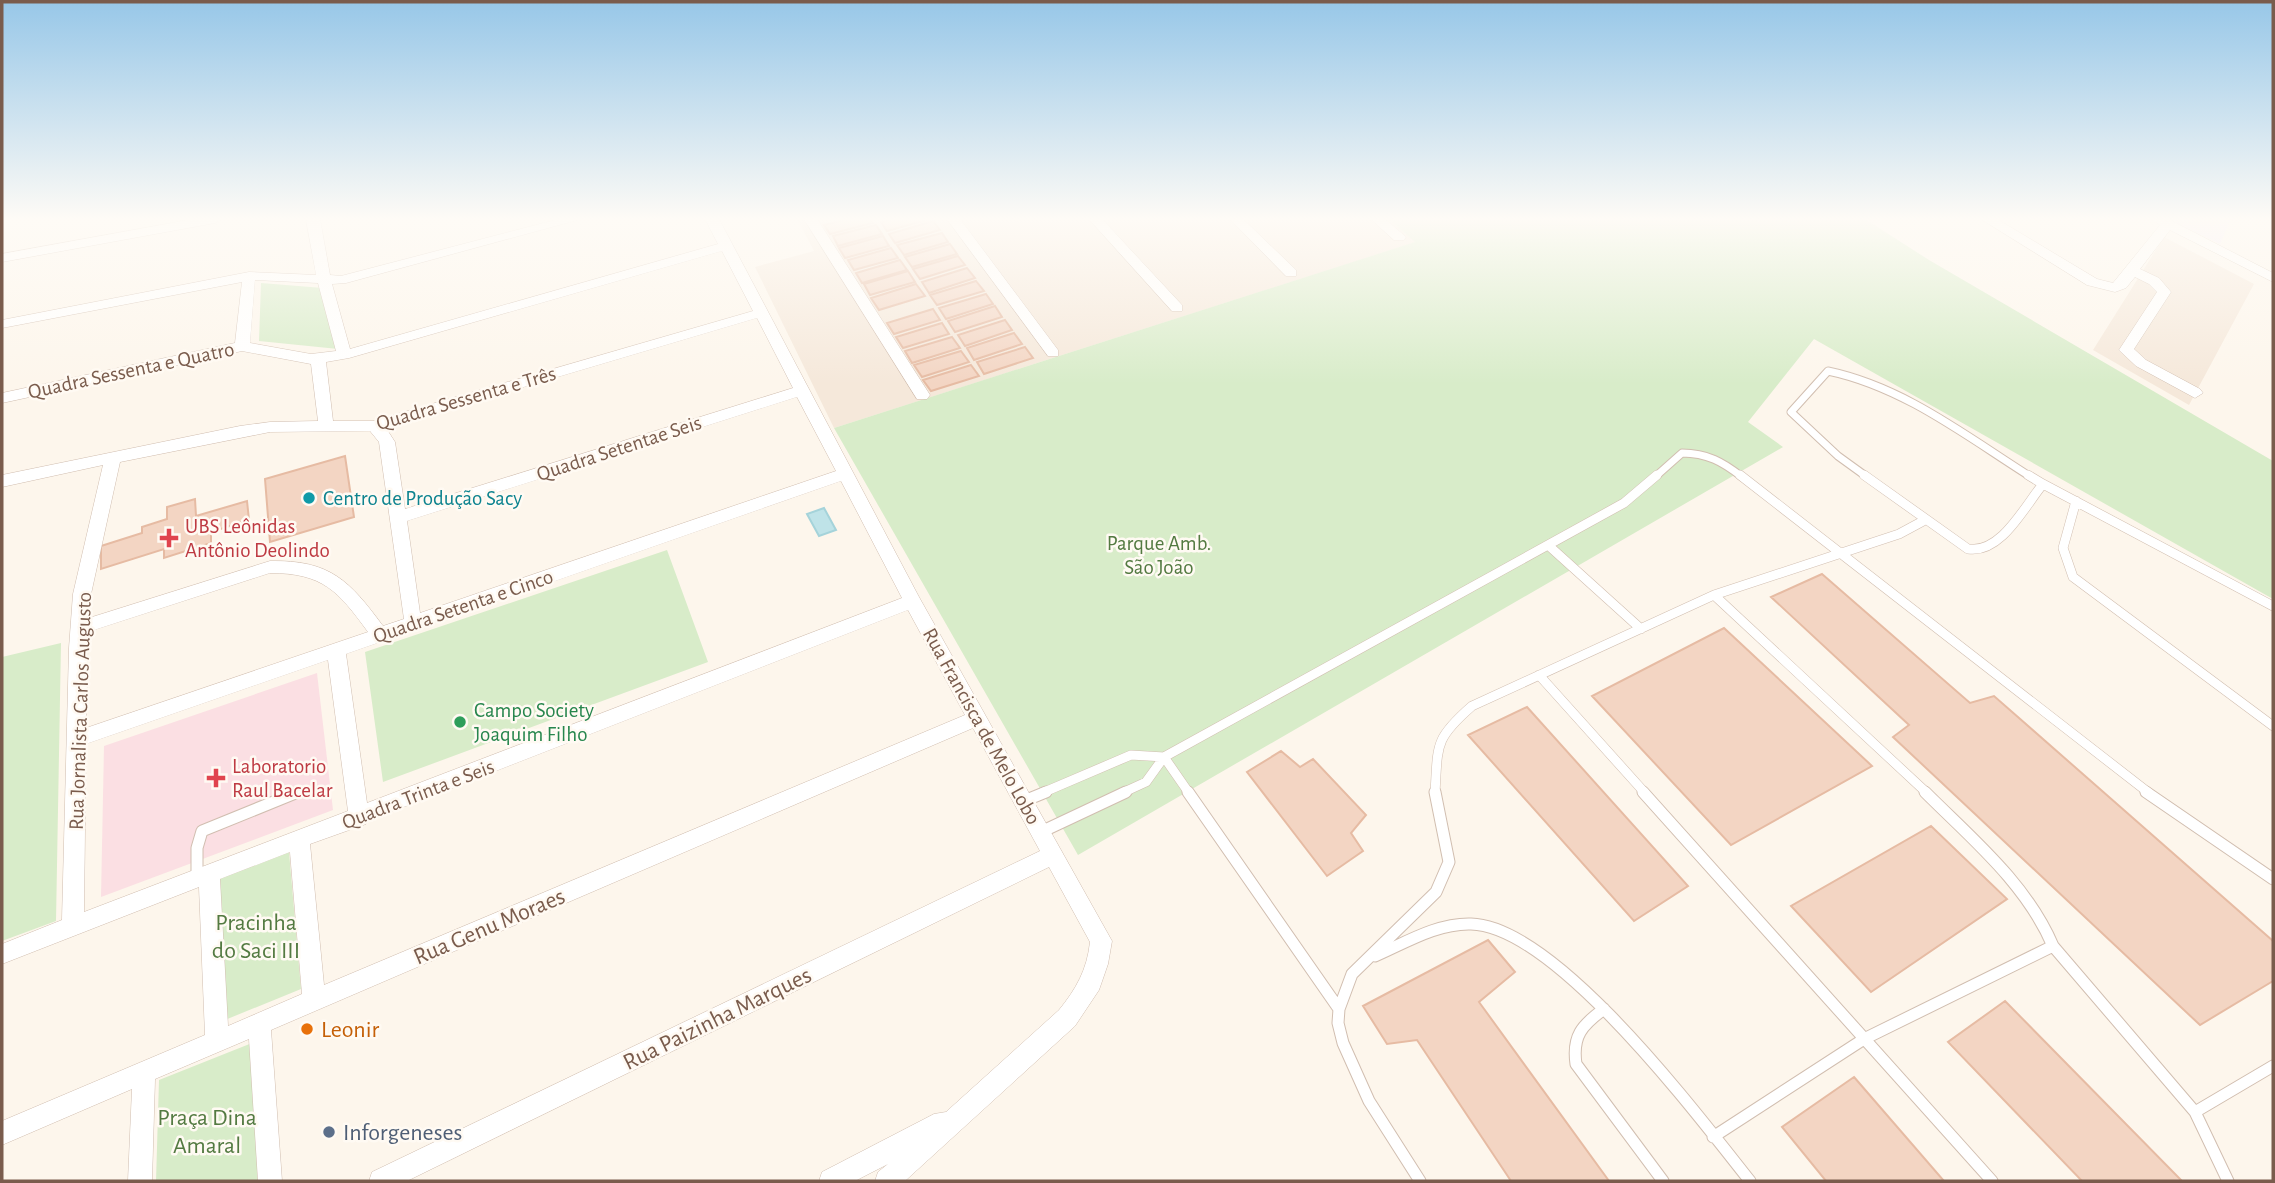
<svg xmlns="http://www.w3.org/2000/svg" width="2275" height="1183" viewBox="0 0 2275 1183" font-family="'Alegreya Sans',sans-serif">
<rect width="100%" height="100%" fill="#fdf6ec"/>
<path fill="#f5e8da" d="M797,219h592l27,23 -582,186 -79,-161 59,-16z
M2164,237l90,47 -65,121 -96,-55z"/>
<path fill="#f3e8fa" d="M2168,219h63l-11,25z"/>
<path fill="#fbdfe3" d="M317,673l16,137 -232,87 3,-151z"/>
<path fill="#d8ecc9" d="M1389,219h476l64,41 344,201v138l-459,-260 -66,83 35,25 -705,408 -244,-427 581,-186z
M261,283l62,5 15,61 -79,-8z
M667,550l41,112 -325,120 -18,-130z
M61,643l-5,278 -54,20v-284z
M289,852l12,137 -81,33 -6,-141z
M252,1043l8,138h-104l3,-101z"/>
<path fill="#bfe3e8" stroke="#a5d3da" stroke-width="2" d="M824,508l12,22 -17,6 -12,-22z"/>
<path fill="#f3d5c3" stroke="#e6bba3" stroke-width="2" d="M847,219h23l3,4 -43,11 -6,-9z
M892,219h38l-43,12 -6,-9z
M933,221l7,9 -45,13 -6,-9z
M876,225l6,9 -44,12 -5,-10z
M942,233l6,9 -44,13 -7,-10z
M883,236l6,10 -44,12 -6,-10z
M950,244l7,10 -45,13 -7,-10z
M891,248l7,10 -44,12 -6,-10z
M958,256l7,9 -45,14 -7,-10z
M900,260l7,10 -45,13 -6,-10z
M967,268l8,10 -46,15 -7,-11z
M908,271l7,11 -45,13 -6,-11z
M976,281l8,10 -47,14 -7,-10z
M916,284l9,12 -46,14 -8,-12z
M986,294l7,10 -47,15 -7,-11z
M995,306l7,11 -47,15 -7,-11z
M933,309l7,11 -46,14 -7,-11z
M1005,320l7,10 -47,16 -7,-11z
M942,323l7,11 -46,14 -7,-11z
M1014,333l8,11 -48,16 -7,-12z
M952,337l8,11 -48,15 -7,-12z
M1025,347l8,11 -49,16 -7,-12z
M961,351l8,11 -47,15 -8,-12z
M971,365l8,11 -48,15 -8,-11z
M345,456l9,61 -84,25 -5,-63z
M195,499l1,17 51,-15 2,19 -38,12v11l-47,15v-9l-63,20v-23l41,-13v-6l25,-8v-12z
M1822,574l148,129 24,-7 279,245v40l-73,44 -307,-288 16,-12 -138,-128z
M1724,628l148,138 -141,79 -139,-149z
M1527,707l161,179 -54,35 -166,-186z
M1281,751l19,16 13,-8 53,56 -15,18 12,18 -36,25 -80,-104z
M1931,826l76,73 -136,93 -80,-86z
M1488,940l27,32 -36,30 130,179h-98l-94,-141 -30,4 -24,-38z
M2005,1001l177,180h-100l-134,-139z
M1854,1077l90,104h-118l-44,-54z"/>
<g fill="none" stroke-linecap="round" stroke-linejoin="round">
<defs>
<path id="lane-far2" d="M1655,477l27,-24c25,0 41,9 60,24
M1867,477l-29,-21 -47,-44 37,-41c76,16 138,65 203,106"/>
<path id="lane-far1" d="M1740,475l409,318
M1864,475l104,74c33,5 56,-42 75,-65
M2028,475l15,9
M2043,484l230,122
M2076,501l-13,47 10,29 200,149
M1548,545l93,84
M1714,595l213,198
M1539,675l106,118
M1164,757l25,36
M295,793l3,-1
M1042,793l89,-38 33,2
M1122,793l24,-11 18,-25 460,-254 33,-28
M1435,793c3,-48 -1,-54 37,-87l242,-111 185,-61 26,-14"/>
<path id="lane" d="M1188,792l151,217
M1643,792l349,389
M2146,792l127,87
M1024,801l22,-9
M1041,832l85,-40
M197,878v-30l5,-17 96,-39
M2053,946l142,166 33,69
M1375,956c30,-13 62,-33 96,-32 85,2 227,192 279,257
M1604,1009c-22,16 -32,27 -28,55l87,117
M2195,1112l78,-46
M1713,1137l151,-98 189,-93c-27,-63 -81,-107 -128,-154
M1420,1181l-51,-80 -26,-58 -5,-20 1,-14 13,-35 84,-82 13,-30 -14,-70"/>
<path id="street" d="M194,219h28l-7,4 -213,39v-8z
M306,219h14l10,56 11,1 218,-57h22l-235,64 -14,1 18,65 368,-105 -13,-25h14l200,378 193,344 -4,23 -9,26 -24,36 -170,155h-30l3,-9 10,-8 -33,17h-36l3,-9 112,-58 12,-2 113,-102c17,-21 28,-40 31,-68l-41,-75 -642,314h-38l3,-9 668,-321 -67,-123 -702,302 11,151h-24l-9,-142 -94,40 -3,102h-24l4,-92 -130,56v-24l203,-86 -6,-148 -197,77v-20l60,-24 7,-272 4,-54 30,-129 -101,22v-12l238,-49 30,-4 48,-1 -7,-57 -69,-13 -240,52v-10l233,-50 7,-61 -240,46v-8l247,-48 67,3zM722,251l31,60 -380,110h-40l-7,-59 23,-4zM255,280l63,3 18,68 -25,3 -61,-11zM757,318l36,70 -388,121 -10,-67 -9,-14zM797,397l39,74 -416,142 -13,-92zM370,431l9,11 25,177 -21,7c-34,-46 -53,-66 -113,-65l-181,57 2,-24 29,-132 150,-30zM841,481l61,117 -535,205 -21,-149zM270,573c53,0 68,18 98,59l-282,96 2,-96zM908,610l57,105 -641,270 -14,-141 56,-20 2,-3zM328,660l20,151 -264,101 2,-168zM290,852l12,142 -74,32 -8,-147z
M804,219h13l113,176 -3,4h-10z
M947,219h13l98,131v6h-10z
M1089,219h13l80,86v6h-10z
M1230,219h13l53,51v6h-10z
M1371,219h14l21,18 -2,3h-10z
M1981,219h16l100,60 16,4 47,-58 -8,-6h16l105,54v9l-103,-52 -30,39 19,9 12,14 -37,57 12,11 54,29 3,4 -8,5 -59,-32 -17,-16 38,-58 -8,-8 -14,-7 -9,11 -11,4 -28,-7z"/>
</defs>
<use href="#lane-far2" stroke="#d1beb0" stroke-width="9"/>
<use href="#lane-far1" stroke="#d1beb0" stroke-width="10"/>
<use href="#lane" stroke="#d1beb0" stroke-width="13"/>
<use href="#street" stroke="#d1beb0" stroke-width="1"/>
<use href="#lane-far2" stroke="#fff" stroke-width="7"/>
<use href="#lane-far1" stroke="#fff" stroke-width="9"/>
<use href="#lane" stroke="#fff" stroke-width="11"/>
<use href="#street" fill="#fff" fill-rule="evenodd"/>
</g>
<linearGradient id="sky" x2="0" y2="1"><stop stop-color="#97c7e8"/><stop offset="0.57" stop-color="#fefbf6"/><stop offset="1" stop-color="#fefbf6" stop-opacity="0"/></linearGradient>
<rect width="2275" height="384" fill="url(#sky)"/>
<circle fill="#0f9aa8" stroke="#fffaf3" stroke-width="2.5" cx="309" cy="498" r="7"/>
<g fill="#e0444e" stroke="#fffaf3" stroke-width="2.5">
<path d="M165.5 527.5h7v7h7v7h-7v7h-7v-7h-7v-7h7z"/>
<path d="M212.5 767.5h7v7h7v7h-7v7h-7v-7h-7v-7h7z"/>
</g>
<circle fill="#2e9e5b" stroke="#fffaf3" stroke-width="2.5" cx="460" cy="722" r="7"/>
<circle fill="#e8710a" stroke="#fffaf3" stroke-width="2.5" cx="307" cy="1029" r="7"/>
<circle fill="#5c6f8a" stroke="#fffaf3" stroke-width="2.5" cx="329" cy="1132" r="7"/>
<g text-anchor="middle" stroke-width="5" stroke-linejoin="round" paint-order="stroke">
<g font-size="21" fill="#7a5c4d" stroke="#fffaf3">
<text transform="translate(131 370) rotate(-12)" y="7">Quadra Sessenta e Quatro</text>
<text transform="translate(466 398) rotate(-16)" y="7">Quadra Sessenta e Três</text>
<text transform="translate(619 448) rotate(-18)" y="7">Quadra Setentae Seis</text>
<text transform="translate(463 606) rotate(-19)" y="7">Quadra Setenta e Cinco</text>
<text transform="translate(80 711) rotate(-88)" y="7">Rua Jornalista Carlos Augusto</text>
<text transform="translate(982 726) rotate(61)" y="7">Rua Francisca de Melo Lobo</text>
<text transform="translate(418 794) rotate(-21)" y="7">Quadra Trinta e Seis</text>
</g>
<g font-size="21" fill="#0d838f" stroke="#fffaf3" text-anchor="start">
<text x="323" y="505">Centro de Produção Sacy</text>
</g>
<g font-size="21" fill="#be3a42" stroke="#fffaf3" text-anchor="start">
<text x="185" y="533">UBS Leônidas<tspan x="185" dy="24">Antônio Deolindo</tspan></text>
<text x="232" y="773">Laboratorio<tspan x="232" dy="24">Raul Bacelar</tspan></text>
</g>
<g font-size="21" fill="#537a41" stroke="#fffaf3">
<text x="1159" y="550">Parque Amb.<tspan x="1159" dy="24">São João</tspan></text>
</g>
<g font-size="21" fill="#27864d" stroke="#fffaf3" text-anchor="start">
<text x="474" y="717">Campo Society<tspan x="474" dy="24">Joaquim Filho</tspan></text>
</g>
<g font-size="24" fill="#537a41" stroke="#fffaf3">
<text x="256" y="930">Pracinha<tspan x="256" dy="28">do Saci III</tspan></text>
<text x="207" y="1125">Praça Dina<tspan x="207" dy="28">Amaral</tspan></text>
</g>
<g font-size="24" fill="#7a5c4d" stroke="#fffaf3">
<text transform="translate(489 926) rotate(-23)" y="8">Rua Genu Moraes</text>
<text transform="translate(717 1018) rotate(-26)" y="8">Rua Paizinha Marques</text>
</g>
<g font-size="24" fill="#c56008" stroke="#fffaf3" text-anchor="start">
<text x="321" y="1037">Leonir</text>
</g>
<g font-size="24" fill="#4e5e75" stroke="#fffaf3" text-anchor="start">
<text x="343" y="1140">Inforgeneses</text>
</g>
</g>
<rect width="2275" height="1183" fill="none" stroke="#7a5c4d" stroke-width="7"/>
</svg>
